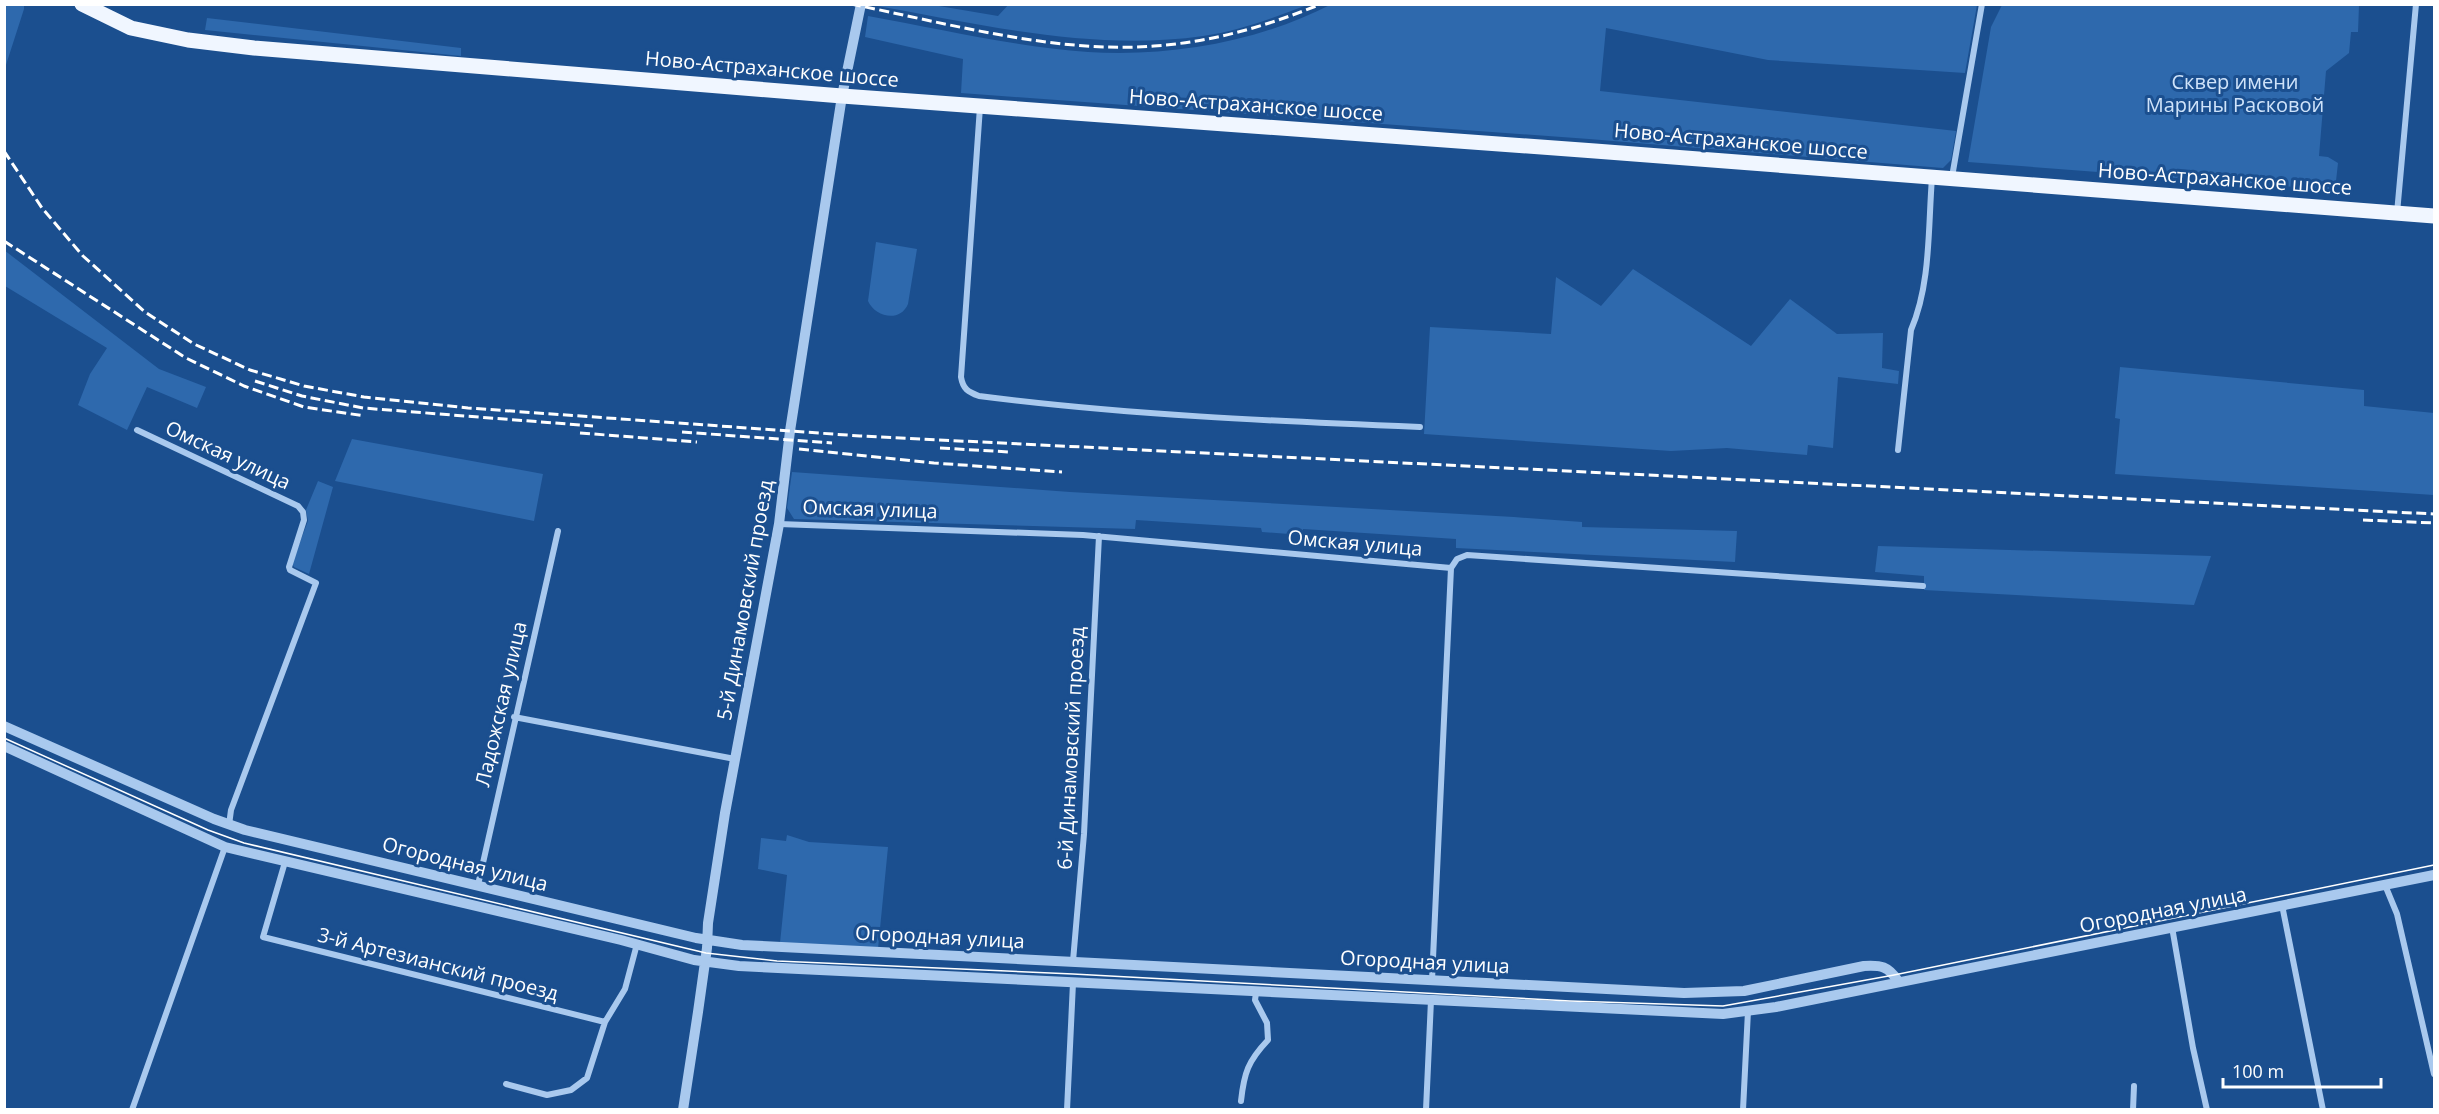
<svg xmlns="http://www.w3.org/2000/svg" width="2439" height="1114" viewBox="0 0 2439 1114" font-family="'Open Sans',sans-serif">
<rect width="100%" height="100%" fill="#1b4f8f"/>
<path fill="#2e69ad" d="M5,4l19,1v4l-19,59z
M1009,4l298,1c-34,13 -68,26 -104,31 -111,16 -224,-12 -331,-31h61l65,11z
M1332,4h645v1l-12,68 -197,-13 -162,-32 -6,63 356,40 -5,29 -8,8 -354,-29 -628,-46 2,-34 -98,-22 3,-21c73,13 147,31 220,36 83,5 170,-10 244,-48z
M2002,5h357l-1,27h-7l-2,21 -23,18 -7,85 9,1 10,6 -3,27 -367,-28 23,-135z
M207,18l254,30v8l-256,-26z
M876,242l41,7 -9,55c-8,19 -33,13 -40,-3z
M4,250l155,119 47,18 -9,21 -50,-21 -20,43 -49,-25 12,-31 17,-26 -102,-62z
M1633,269l118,77 39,-47 47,35 46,-1 -1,35 17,3 -1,13 -60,-7 -5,71 -25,-3 -1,10 -80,-7 -56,3 -247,-17 6,-107 121,7 5,-57 45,29z
M2120,367l244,23v16l70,7v82l-319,-21 5,-55 -5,-1z
M352,439l191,35 -9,47 -199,-40z
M792,472l278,20 444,25 68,5v5l155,4 -2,31 -279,-14v-9l-153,-10 -1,6 -40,-3 -1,-4 -125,-8 -1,9 -341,-10 -7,-11z
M318,481l15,6 -24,87 -15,-7 -2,-4 16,-42 -2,-11z
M1878,546l333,10 -17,49 -270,-15v-14l-49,-4z
M787,835l22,7 79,5 -10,102 -98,-6 7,-68 -29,-6 3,-31 25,3z"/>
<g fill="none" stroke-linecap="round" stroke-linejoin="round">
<path stroke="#a9c9ee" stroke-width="6" d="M980,107l-19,270c2,12 7,15 18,19 147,19 294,25 441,31
M1952,177l30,-173
M2397,213l19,-209
M137,430l161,76 5,6 1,8 -15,47 1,3 26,13 -85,227 -2,15
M1898,450l13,-120c20,-46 17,-103 21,-152
M779,524l304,11 368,33 6,-9 10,-4 456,31
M514,717l221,42
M285,862l-22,75 342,85
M478,885l80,-354
M2385,885l12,29 37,160
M2282,905l41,205
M2172,927l21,121 14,62
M1073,961l11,-127 15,-298
M1432,980l19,-412
M506,1084l41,11 24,-5 16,-12 18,-56 20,-33 12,-45
M1241,1101c3,-28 7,-40 27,-61l-1,-17 -12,-23 1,-7
M132,1110l93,-263
M1067,1110l6,-127
M1426,1110l5,-110
M1743,1110l5,-99
M2133,1110l1,-24"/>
<path stroke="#a9c9ee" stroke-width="10" d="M4,726l210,93 31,11 451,108 46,7 942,48 60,-2 120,-25c17,-1 24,0 34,15
M4,746l221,101 396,93 73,20 45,6 984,48 53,-7 658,-132
M683,1110l15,-98 9,-64 1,-25 17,-110 54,-289 11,-93 52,-335 19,-92"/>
<path stroke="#f0f6ff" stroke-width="15" d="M82,4l49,24 57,12 66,8 588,48 753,55 839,65"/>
<path stroke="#fff" stroke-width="1.5" d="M4,738l204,92 36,13 462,110 71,8 296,13 497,27 153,5 171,-31 540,-110"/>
<path stroke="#fff" stroke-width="3" stroke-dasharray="10 4.5" stroke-linecap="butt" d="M851,4c95,19 206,50 303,42 59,-4 113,-20 167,-42
M4,151l38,57 41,48 62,56 49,32 56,26 54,16 60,11 104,11 392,28 1574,78
M4,241l182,117 58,28 60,21 61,9
M255,381l47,15 61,12 230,18
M682,432l150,11
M580,433l117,9
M940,448l69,4
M799,449l135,14 128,9
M2363,520l71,3"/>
</g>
<g text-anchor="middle" stroke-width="6" stroke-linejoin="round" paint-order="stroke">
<g font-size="20" fill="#fff" stroke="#1b4f8f">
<text transform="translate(772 69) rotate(5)" y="7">Ново-Астраханское шоссе</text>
<text transform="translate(1256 105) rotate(4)" y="7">Ново-Астраханское шоссе</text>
<text transform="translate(1741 141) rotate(5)" y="7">Ново-Астраханское шоссе</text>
<text transform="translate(2225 179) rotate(4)" y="7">Ново-Астраханское шоссе</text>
<text transform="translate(228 455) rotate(25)" y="7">Омская улица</text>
<text transform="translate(870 509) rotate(2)" y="7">Омская улица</text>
<text transform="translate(1355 543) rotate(5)" y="7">Омская улица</text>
<text transform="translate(745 600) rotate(-80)" y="7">5-й Динамовский проезд</text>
<text transform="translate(501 704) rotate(-77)" y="7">Ладожская улица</text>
<text transform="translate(1071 748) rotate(-87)" y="7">6-й Динамовский проезд</text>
<text transform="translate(465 864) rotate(14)" y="7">Огородная улица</text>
<text transform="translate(2163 910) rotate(-11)" y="7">Огородная улица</text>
<text transform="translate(940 937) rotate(3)" y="7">Огородная улица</text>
<text transform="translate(1425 962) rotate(3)" y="7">Огородная улица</text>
<text transform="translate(438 964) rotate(14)" y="7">3-й Артезианский проезд</text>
</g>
<g font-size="20" fill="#cfe3fa" stroke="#1b4f8f">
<text x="2235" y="89">Сквер имени<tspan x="2235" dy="23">Марины Расковой</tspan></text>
</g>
</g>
<rect width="2439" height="1114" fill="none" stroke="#ffffff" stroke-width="12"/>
<path d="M2223 1078v9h158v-9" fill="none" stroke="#ffffff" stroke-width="3"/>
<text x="2232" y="1078" font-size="18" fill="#ffffff" stroke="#1b4f8f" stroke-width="4.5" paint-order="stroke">100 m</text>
</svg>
